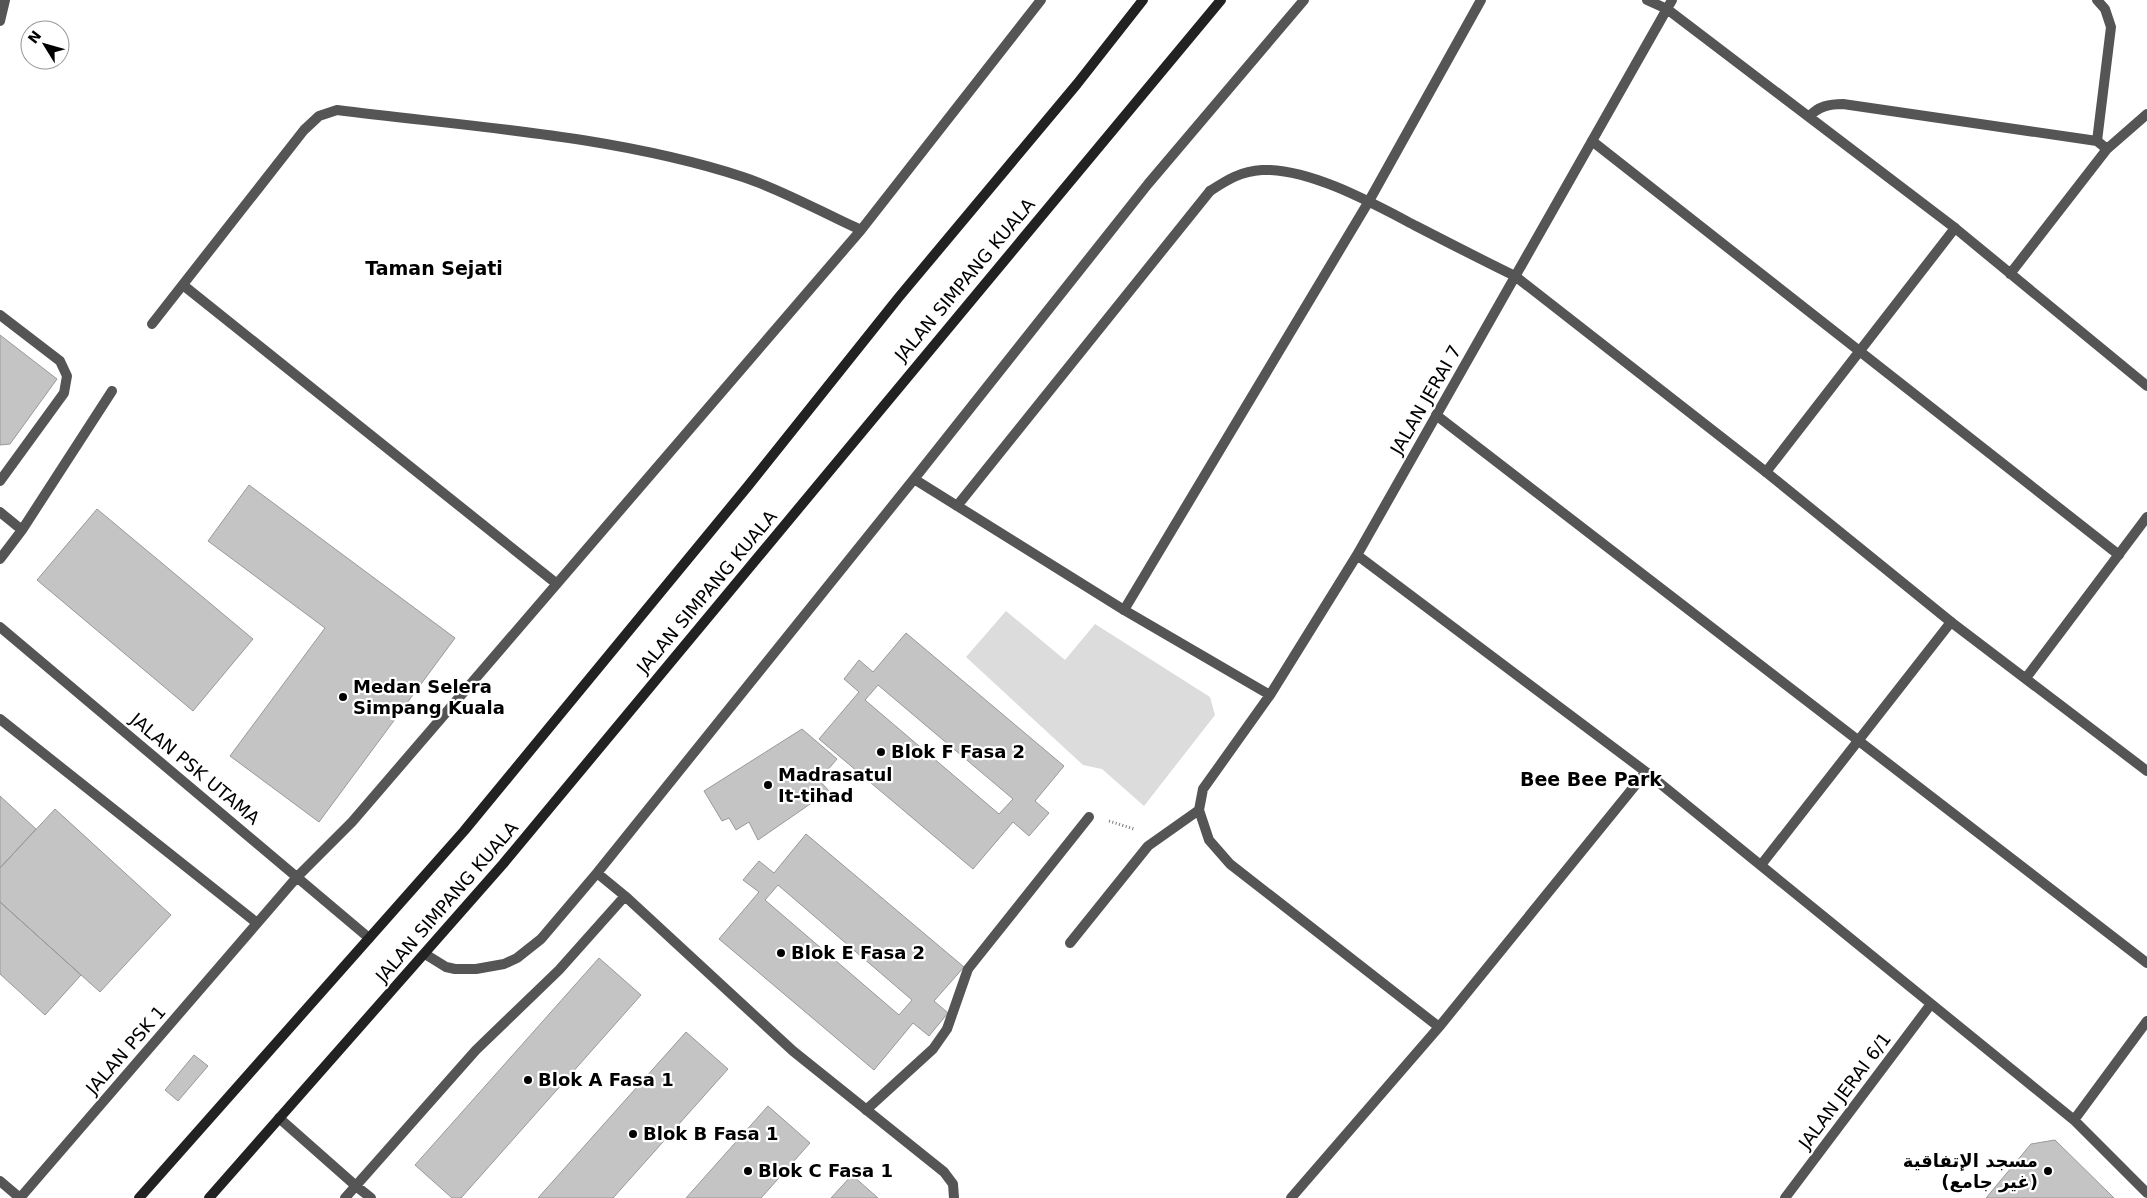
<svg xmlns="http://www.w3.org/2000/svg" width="2147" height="1198" viewBox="0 0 2147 1198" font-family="'DejaVu Sans','Noto Sans Arabic',sans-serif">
<rect width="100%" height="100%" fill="#fff"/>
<path fill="#dcdcdc" d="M1006,611l59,49 30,-36 115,73 5,18 -71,91 -42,-37 -19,-4 -117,-108z"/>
<path fill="#c4c4c4" stroke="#999" fill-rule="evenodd" d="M0,335l57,44 -47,65 -10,1z
M249,485l206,153 -136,184 -89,-66 95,-128 -117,-87z
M97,509l156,130 -60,72 -156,-131z
M906,633l158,133 -29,35 14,12 -20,23 -16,-14 -40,47 -154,-130 40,-47 -15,-13 15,-19 14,12zM878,685l135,114 -14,15 -134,-114z
M802,729l35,30 -18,21 10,11 -71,49 -9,-18 -13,8 -7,-12 -7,3 -18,-30z
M0,796l36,33 -36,39z
M55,809l116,106 -71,77 -100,-90v-34z
M806,834l158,133 -30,34 14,12 -19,23 -16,-13 -39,47 -155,-131 40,-47 -16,-12 16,-19 15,12zM778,885l134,115 -13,15 -134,-115z
M0,902l81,73 -36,40 -45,-41z
M599,958l42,37 -180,203h-9l-37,-33z
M686,1032l42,37 -115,129h-75z
M194,1055l14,11 -30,35 -13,-11z
M768,1106l42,37 -49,55h-75z
M2055,1140l59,58h-128l45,-54z
M852,1175l26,23h-47z"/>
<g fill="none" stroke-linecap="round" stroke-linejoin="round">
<path stroke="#777" stroke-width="3" stroke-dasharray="1 2.5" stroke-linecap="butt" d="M1109,821l25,8"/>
<path stroke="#555" stroke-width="10" d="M1647,0l20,9
M1592,141l527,414
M2097,141l14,-114 -6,-18 -8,-9
M1210,191c17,-11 31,-20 52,-21 48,-2 112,34 154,56 33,17 66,34 99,50
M0,315l60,46 7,15 -3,17 -64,88
M1436,415l711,548
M1766,472l189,-244
M1124,610l245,-409 112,-201
M1761,865l190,-243
M866,1110l67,-61 14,-20 21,-60 121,-152
M279,1118l77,68"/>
<path stroke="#555" stroke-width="10" d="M1667,9l288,219 192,158
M0,21l5,-21
M1809,117c9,-11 21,-13 34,-13l254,37 10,8
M2010,274l97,-125 40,-35
M1515,276l251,196 185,150 196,149
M183,285l374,299
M152,324l152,-194 15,-14 18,-6c134,17 277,25 406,67 40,13 80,36 118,53
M914,479l210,131 146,85
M957,506l253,-315
M0,512l22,18
M1357,555l289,217 428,348 73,73
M0,559l22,-29 90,-139
M0,627l369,311
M2026,678l121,-161
M0,719l257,204
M1199,810l4,-21 67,-94 87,-140 315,-555
M1199,810l10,30 21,24 209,163
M597,873l28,23 168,155 151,121 9,12 1,14
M1070,943l78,-97 51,-36
M425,954l21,13 9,2h21l28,-5 13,-6 24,-19 56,-66 317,-394 234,-295 156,-184
M2074,1120l73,-99
M0,1181l20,17
M356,1186l15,12
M20,1198l277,-321 55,-55 509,-592 180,-230
M345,1198l131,-148 83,-80 66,-74
M1291,1198l148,-171 207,-255
M1785,1198l146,-194"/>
<path stroke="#222" stroke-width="10" d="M139,1198l325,-367 284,-345 151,-189 178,-213 66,-84
M209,1198l294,-334 718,-864"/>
</g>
<g fill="#000" stroke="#fff" stroke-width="2">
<circle cx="343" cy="697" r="5"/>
<circle cx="881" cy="752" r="5"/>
<circle cx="768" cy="785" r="5"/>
<circle cx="781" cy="953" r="5"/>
<circle cx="528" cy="1080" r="5"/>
<circle cx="633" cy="1134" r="5"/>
<circle cx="748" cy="1171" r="5"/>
<circle cx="2048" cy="1171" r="5"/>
</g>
<g text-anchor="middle" stroke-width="4.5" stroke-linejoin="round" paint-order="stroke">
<g font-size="18" fill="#000" stroke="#fff">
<text transform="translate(965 280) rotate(-50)" y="6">JALAN SIMPANG KUALA</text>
<text transform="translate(1426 400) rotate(-60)" y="6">JALAN JERAI 7</text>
<text transform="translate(707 592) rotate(-50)" y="6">JALAN SIMPANG KUALA</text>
<text transform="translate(195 769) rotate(40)" y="6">JALAN PSK UTAMA</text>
<text transform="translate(447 902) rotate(-49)" y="6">JALAN SIMPANG KUALA</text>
<text transform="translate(126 1050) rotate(-49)" y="6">JALAN PSK 1</text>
<text transform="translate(1845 1091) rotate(-53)" y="6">JALAN JERAI 6/1</text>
</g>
<g font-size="18" font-weight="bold" fill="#000" stroke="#fff" text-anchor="start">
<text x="353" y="693">Medan Selera<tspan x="353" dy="21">Simpang Kuala</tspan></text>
<text x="891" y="758">Blok F Fasa 2</text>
<text x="778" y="781">Madrasatul<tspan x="778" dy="21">It-tihad</tspan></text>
<text x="791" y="959">Blok E Fasa 2</text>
<text x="538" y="1086">Blok A Fasa 1</text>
<text x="643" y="1140">Blok B Fasa 1</text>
<text x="2038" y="1167" text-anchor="end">مسجد الإتفاقية<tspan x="2038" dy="21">(غير جامع)</tspan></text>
<text x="758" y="1177">Blok C Fasa 1</text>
</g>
<g font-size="19" font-weight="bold" fill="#000" stroke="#fff">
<text x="434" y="275">Taman Sejati</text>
<text x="1591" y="786">Bee Bee Park</text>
</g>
</g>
<g transform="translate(45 45) rotate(307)"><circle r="24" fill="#ffffff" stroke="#999999"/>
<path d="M0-4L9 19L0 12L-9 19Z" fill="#000000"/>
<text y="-8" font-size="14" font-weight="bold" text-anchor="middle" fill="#000000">N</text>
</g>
</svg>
